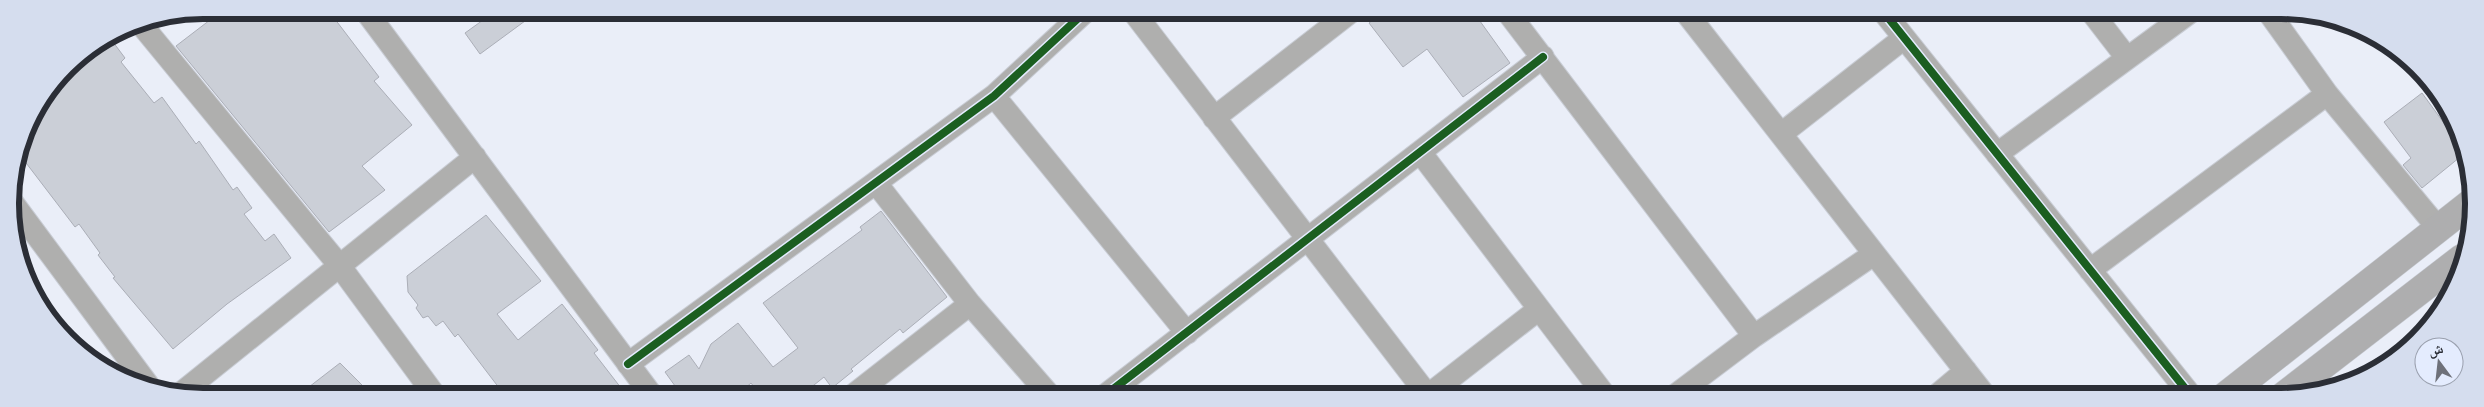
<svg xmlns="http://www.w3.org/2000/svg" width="2484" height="407" viewBox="0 0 2484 407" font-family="Overpass,'Noto Naskh Arabic',sans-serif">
<rect width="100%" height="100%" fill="#eaeef8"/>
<path fill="#cbcfd7" stroke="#abaeb7" d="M223,10h105l51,67 -5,4 38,44 -50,41 23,24 -56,42 -153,-186z
M497,10h43l-60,44 -15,-21z
M1386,10h86l38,53 -47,34 -36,-48 -24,18 -34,-44z
M110,38l15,20 -4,4 33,41 8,-6 34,47 3,-3 34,49 4,-3 15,21 -8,6 21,27 9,-7 17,24 -64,46 -54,45 -60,-71 2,-1 -17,-22 2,-2 -21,-29 -4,3 -55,-72 10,-37 37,-52z
M2422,93l24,33 6,-5 12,21 1,11 -43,35 -19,-23 8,-7 -27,-36z
M881,211l66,86 -44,36 -3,-4 -49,40 2,2 -21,17 -8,-11 -25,20h-37l-11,-14 -16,14h-52l-18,-25 24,-17 10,14 12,-25 27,-21 35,44 25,-19 -35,-45 99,-73 -2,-3z
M486,215l55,66 -44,33 21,26 44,-36 36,46 -4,3 34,44h-122l-48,-63 -3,3 -12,-16 -7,5 -8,-10 -5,2 -7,-10 2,-3 -10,-13 -1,-16z
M340,363l23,23 -1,11h-66z"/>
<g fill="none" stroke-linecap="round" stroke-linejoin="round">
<defs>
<path id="street" d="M365,10l288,387
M1132,10l297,387
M1506,10l248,326
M1684,10l302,387
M1882,10l310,387
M2090,10l37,48
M2267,10l60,84 111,134
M140,23l199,242 97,132
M994,96l193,237
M1214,118l139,-108
M1781,134l123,-96
M1420,152l186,245
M1997,154l196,-144
M876,183l94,121 81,93
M12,202l136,183
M2090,270l237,-176
M628,364l366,-268 93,-86
M180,394l295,-237
M851,397l119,-93
M1103,397l440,-340
M1426,397l113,-88
M1673,397l81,-61 120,-82
M1935,397l31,-26"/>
<path id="secondary" d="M2224,397l248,-195
M2282,397l180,-139"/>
</defs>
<use href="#street" stroke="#c8ccd4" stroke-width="24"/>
<use href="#secondary" stroke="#c8ccd4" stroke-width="29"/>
<use href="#street" stroke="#afafae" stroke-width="22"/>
<use href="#secondary" stroke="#aeaeaf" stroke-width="28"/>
<defs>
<path id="cycleway" d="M1882,10l310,387
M628,364l366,-268 93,-86
M1103,397l440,-340"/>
</defs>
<use href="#cycleway" stroke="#e4ecfe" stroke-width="11"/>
<use href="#cycleway" stroke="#1b5e20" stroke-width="8"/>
</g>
<path d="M0 0H2484V407H0ZM203 19H2281A184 184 0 0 1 2465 203V204A184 184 0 0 1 2281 388H203A184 184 0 0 1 19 204V203A184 184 0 0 1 203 19Z" fill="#d5ddee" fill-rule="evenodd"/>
<path fill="none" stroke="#2b2e36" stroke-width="6" d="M203 19H2281A184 184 0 0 1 2465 203V204A184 184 0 0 1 2281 388H203A184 184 0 0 1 19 204V203A184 184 0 0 1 203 19Z"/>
<g transform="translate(2439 362) rotate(345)"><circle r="24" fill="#e4ecfe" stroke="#9aa0ae"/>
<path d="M0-4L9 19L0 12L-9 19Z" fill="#6e717a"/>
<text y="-8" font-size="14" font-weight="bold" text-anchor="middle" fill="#2b2e36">ش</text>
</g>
</svg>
